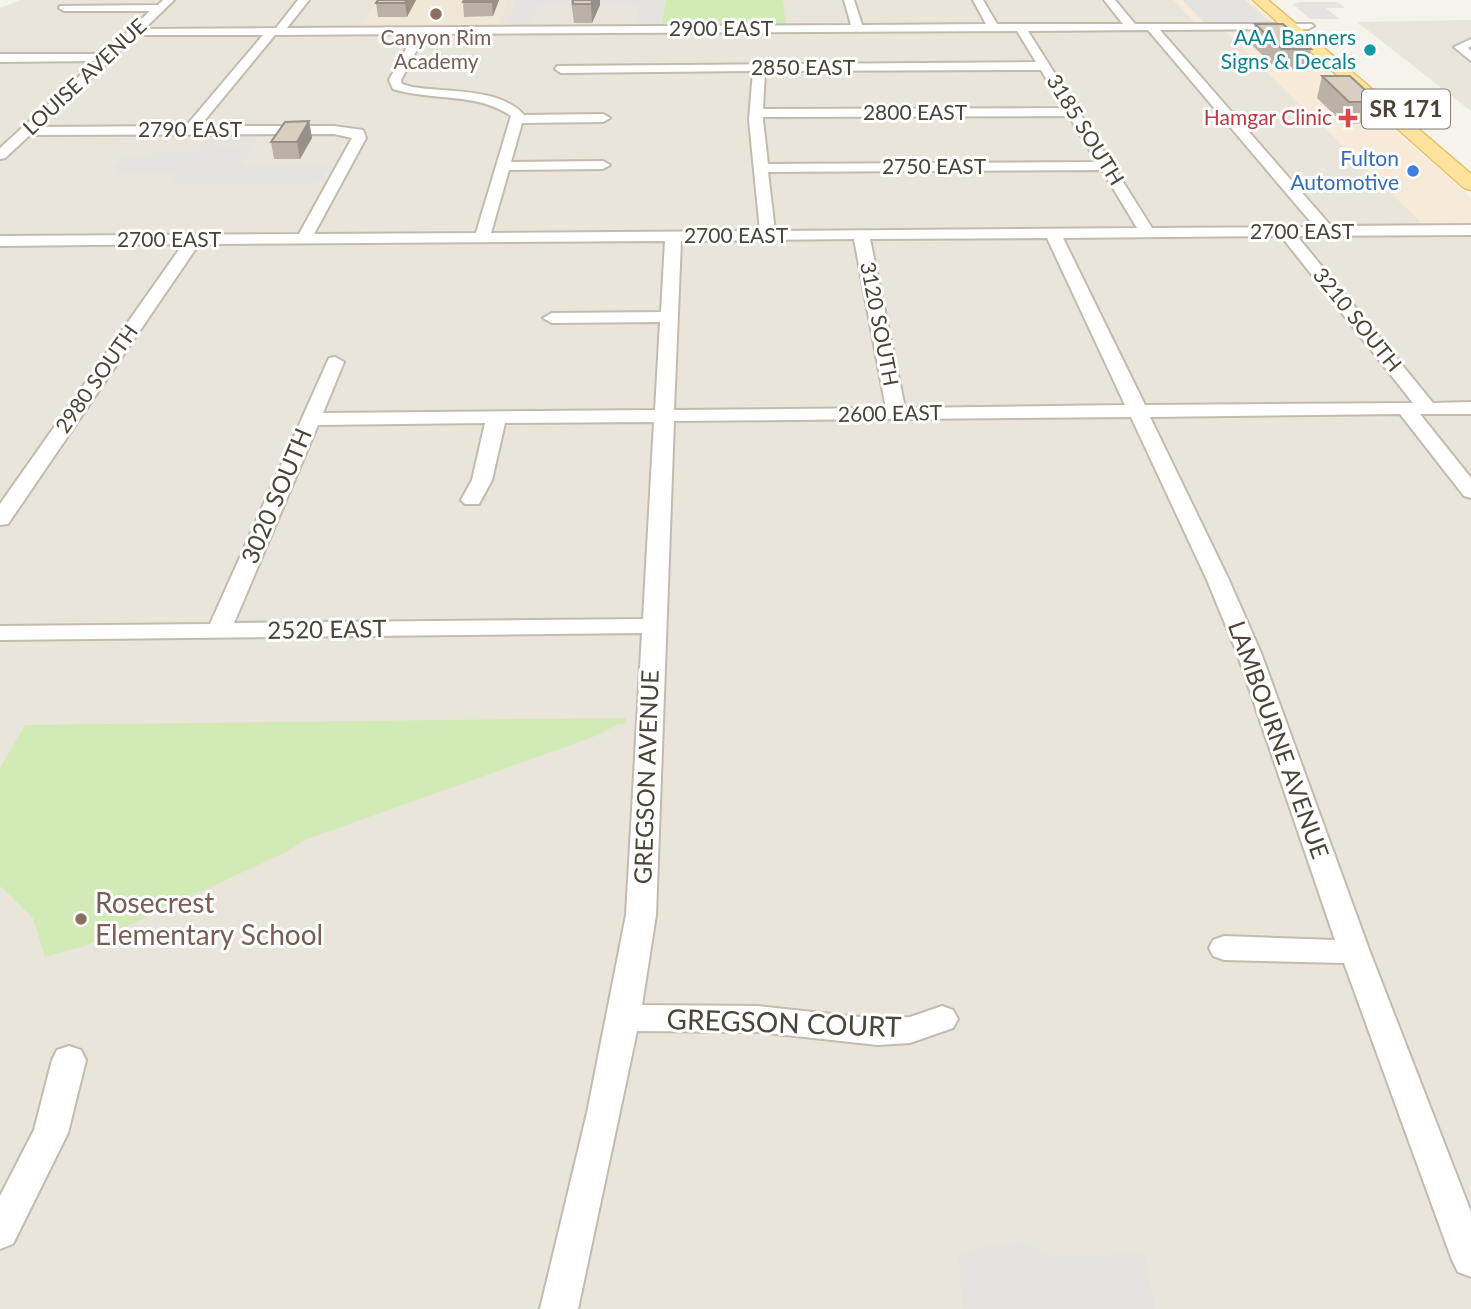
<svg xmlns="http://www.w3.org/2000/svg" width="1471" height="1309" viewBox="0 0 1471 1309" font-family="Lato,sans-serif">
<rect width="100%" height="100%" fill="#f6f3ec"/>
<path fill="#eae5da" d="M21,0h1153l24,25h21l205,200 -1424,9v-226z
M1471,20v91l-114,-89z
M1471,236v1073h-1471v-1063z"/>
<path fill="#f7ead8" d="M1174,0h75l222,198v27h-47l-205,-200h-21z"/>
<path fill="#efe8d6" d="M377,0h131l-10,28 -139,1z"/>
<path fill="#d2eab5" d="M666,0h117l3,27 -125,1z
M626,718l-1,6h-6l-26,13 -288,103 -17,11 -203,95 -40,11 -12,-39 -33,-32v-118l25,-43z"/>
<path fill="#e5e3e0" d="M516,0h149l-4,26h-26l3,-21h-99l-9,22h-24z
M1182,0h63l26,23h-66z
M1301,2h37l7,6h-19l13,11h-29l-17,-15z
M243,134l16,2 -7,6 -38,1 7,3 33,-2 -12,21 90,2 -2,4 -6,1 -1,3 4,2 -3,3 -7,3 -136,1 -8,-3 4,-7 -64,1 3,-5h-6l12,-14h25l6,-4h43l10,-13z
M1022,1241l31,16 92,-3 10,55h-192l-5,-57z"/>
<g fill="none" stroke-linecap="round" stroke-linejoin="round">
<defs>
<path id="minor" d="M163,0h11l-30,29 132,-1 22,-28h11l-22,28 564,-3 -7,-25h10l8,25 124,-1 -13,-24h10l14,24h126l-19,-24h11l20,24h177l2,2 -6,3 -148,1 171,196 140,-1v10l-174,1 136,167 38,-1v12h-51l51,64v20l-7,-2 -64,-82 -250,3 79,163 32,73 109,299 101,260v65l-13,-5 -6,-12 -108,-297 -120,-3 -11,-4 -4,-8 4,-8 11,-4 111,4 -98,-287 -30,-73 -76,-163 -457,4 -18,494 -14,90 116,1 120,13 32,-2 32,-11 11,4 5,9 -5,9 -43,15 -32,2 -120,-13 -121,-1 -59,278h-38l47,-196 39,-198 16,-282 -642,7v-14l210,-2 119,-266 6,-1 9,5 -21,51 332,-3 5,-88 -108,1 -9,-5 9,-5 109,-1 4,-71 -466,3 -191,280 -8,1v-21l183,-260 -183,2v-10l299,-2 53,-96 -18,-4 -304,1 -25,23 -5,1v-11l96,-87 -96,1v-8h104l46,-43h-86l-5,-3 1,-2 98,-1zM1148,30l167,197 -163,1 -124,-197zM1017,31l19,31 -479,4 -2,3 6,4 192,-2 -4,49 11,111 -269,2 18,-63 94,-1 7,-4 -7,-4 -92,1 11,-39 81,-1 7,-4 -7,-4 -79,1c-25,-28 -77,-22 -112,-28l-10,-3 -1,-4 24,-46zM414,34l-25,46 4,9c37,12 85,3 118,27l-35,117 -162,1 52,-96 -3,-8 -29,-4h-134l75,-91zM137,35h126l-77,91 -148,1zM1041,70l23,38 -301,1 2,-38zM1069,116l28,46 -329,2 -5,-44v-3zM1102,170l35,58 -362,3 -7,-59zM1281,236l132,167 -268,2 -82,-167zM1047,238l78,167 -220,3 -35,-169zM854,239l32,169 -212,2 7,-169zM654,422l-11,197 -409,4 84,-198 167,-2 -13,57 -11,20 4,4h14l13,-24 13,-57z
M1471,39v7l-3,2 3,3v10l-17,-14z
M69,1046l12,4 5,10 -18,73 -55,111 -13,5v-53l34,-66 18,-70 5,-10z"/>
<path id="major" d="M1253,0h15l203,174v16l-7,-2z"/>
</defs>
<use href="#minor" stroke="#c2bbae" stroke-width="4"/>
<use href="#major" stroke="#e6c16a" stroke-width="3"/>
<use href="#minor" fill="#fff" fill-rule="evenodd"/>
<use href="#major" fill="#ffe39c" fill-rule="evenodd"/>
</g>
<path fill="#bab2a6" d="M416,0l-9,17h-29l-2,-14z
M499,0l-6,16 -29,1 -1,-15z
M571,0h29v5l-8,18h-18z
M1255,24l56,25 -5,20 -28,1 -27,-26z
M1322,76l56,26 -5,21 -29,1 -27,-26z
M309,121l3,17 -12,21h-26l-3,-17z"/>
<path fill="#979187" d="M407,0h9l-9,17 -2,-14z
M492,0h7l-6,16 -1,-14z
M593,0h7v5l-8,18 -1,-19z
M309,121l3,17 -12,21 -3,-17z"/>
<path fill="#d8cfc1" stroke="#979187" stroke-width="2" d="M378,0h29l-2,3h-29z
M464,0h28v2h-29z
M573,0h20l-2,4h-18z
M1255,24h28l28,25h-29z
M1322,76h28l28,26h-29z
M309,121l-12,21h-26l14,-20z"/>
<g fill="#8d6e63" stroke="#fff" stroke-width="2.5">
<circle cx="436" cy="14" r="7"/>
<circle cx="81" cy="919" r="7"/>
</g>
<circle fill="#0f9aa8" stroke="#fff" stroke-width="2.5" cx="1370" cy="50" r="7"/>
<path fill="#e0444e" stroke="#fff" stroke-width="2.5" d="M1344.5 107.5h7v7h7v7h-7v7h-7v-7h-7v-7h7z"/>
<circle fill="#3f7fe0" stroke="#fff" stroke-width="2.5" cx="1413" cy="171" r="7"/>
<g text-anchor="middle" stroke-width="6" stroke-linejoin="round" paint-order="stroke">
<g font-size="21" fill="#4b4439" stroke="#fff">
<text x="721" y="36">2900 EAST</text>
<text x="803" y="75">2850 EAST</text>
<text transform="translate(85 77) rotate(-43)" y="7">LOUISE AVENUE</text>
<text x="915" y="120">2800 EAST</text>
<text x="190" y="137">2790 EAST</text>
<text transform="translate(1085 130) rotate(58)" y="7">3185 SOUTH</text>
<text x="934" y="174">2750 EAST</text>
<text x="1302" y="239">2700 EAST</text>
<text x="736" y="243">2700 EAST</text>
<text x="169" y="247">2700 EAST</text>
<text transform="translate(1357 320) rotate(51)" y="7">3210 SOUTH</text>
<text transform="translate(879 324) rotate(79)" y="7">3120 SOUTH</text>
<text transform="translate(97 379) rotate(-55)" y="7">2980 SOUTH</text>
<text transform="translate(890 414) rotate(-1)" y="7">2600 EAST</text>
</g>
<g font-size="21" fill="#785e54" stroke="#fff">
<text x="436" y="45">Canyon Rim<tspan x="436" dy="24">Academy</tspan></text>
</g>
<g font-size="21" fill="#0d838f" stroke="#fff" text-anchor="end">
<text x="1356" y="45">AAA Banners<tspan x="1356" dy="24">Signs &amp; Decals</tspan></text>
</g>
<g font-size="21" fill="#be3a42" stroke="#fff" text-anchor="end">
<text x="1332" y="125">Hamgar Clinic</text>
</g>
<g font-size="21" fill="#366cbe" stroke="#fff" text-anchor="end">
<text x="1399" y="166">Fulton<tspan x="1399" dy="24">Automotive</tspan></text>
</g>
<rect fill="#fff" stroke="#817c74" stroke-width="2" x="1362" y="89.5" width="88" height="39" rx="5"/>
<g font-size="23" font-weight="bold" fill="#4b4439">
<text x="1406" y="117">SR 171</text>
</g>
<g font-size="24" fill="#4b4439" stroke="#fff">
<text transform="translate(277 496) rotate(-67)" y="8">3020 SOUTH</text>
<text transform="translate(327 630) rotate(-1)" y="8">2520 EAST</text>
<text transform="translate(1278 740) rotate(70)" y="8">LAMBOURNE AVENUE</text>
<text transform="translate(647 777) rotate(-88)" y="8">GREGSON AVENUE</text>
</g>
<g font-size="28" fill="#785e54" stroke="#fff" text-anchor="start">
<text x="95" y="913">Rosecrest<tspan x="95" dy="32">Elementary School</tspan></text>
</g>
<g font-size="28" fill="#4b4439" stroke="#fff">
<text transform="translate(784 1023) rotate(2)" y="10">GREGSON COURT</text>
</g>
</g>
</svg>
